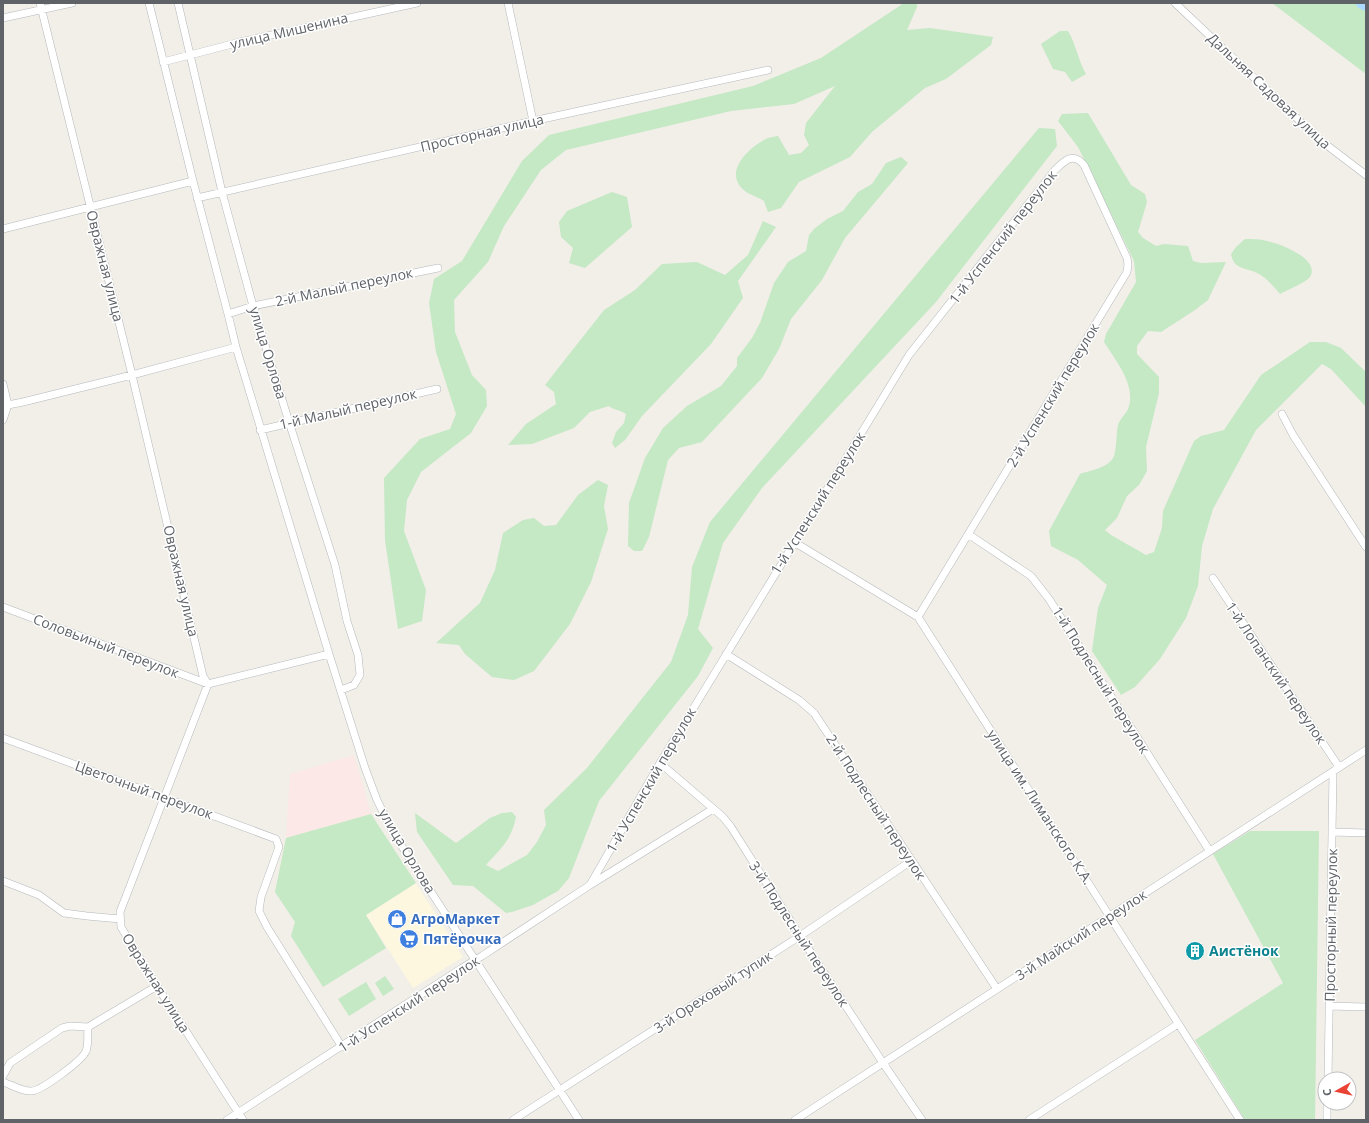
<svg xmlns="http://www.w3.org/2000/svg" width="1369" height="1123" viewBox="0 0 1369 1123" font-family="'Open Sans',sans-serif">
<rect width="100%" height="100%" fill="#f1efe8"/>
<path fill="#fef7e0" d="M416,883l47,74 -50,31 -47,-73z"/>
<path fill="#fce8e6" d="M354,755l17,59 -85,24 4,-64z"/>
<path fill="#c5e8c5" d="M904,3h13v4l-10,23 23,-2 63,9 -2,8 -45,34 -21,9 -53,44 -22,25 -51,25 -18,26 -13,4 -4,-11c-6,-4 -14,-6 -19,-10 -23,-18 3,-43 21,-52 3,-2 8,-2 12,-3l11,19 12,-2 8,-8 -5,-10 2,-12 29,-37 -41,18 -63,7 -165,39 -25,20 -37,56 -16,36 -34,38 1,32 17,43 14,15 1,16 -16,27 -50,39 -14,28 -3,31 22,59 -4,31 -24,8 -13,-89 -1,-62 36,-39 30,-10 6,-15 -20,-62 -7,-49 5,-24 28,-18 60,-100 27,-26 204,-49 68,-28z
M1272,3h94v71z
M1060,31h8c8,13 10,29 18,43l-14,8 -7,-10 -12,-3 -12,-25z
M1088,113l43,72 14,9 2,8 -9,30 5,6 13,8 8,-2 24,2 5,15 8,2 25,-1 -18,38 -13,10 -34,22 -13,-1 -11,15v8l22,23v16l-13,54 1,24 -8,14 -12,11 -10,22 -12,12 6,5 35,20 8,-3 8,-24 1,-17 31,-70 7,-5 23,-6 37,-55 49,-33h16l15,6 25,24v35l-35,-38 -9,-5 -66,66 -43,79 -11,37 -4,40 -12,32 -26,41 -25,28 -14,8 -29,-44 6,-43 9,-23 -29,-25 -27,-14 -2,-15 31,-57c11,-4 29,-6 34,-18 3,-10 2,-21 4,-31 2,-6 7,-10 10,-16 9,-23 -12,-48 -24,-67l2,-8 30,-52 -2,-21 -56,-114 -20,-26 4,-7z
M1039,128l16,1 2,17 -121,156 -174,186 -39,55 -25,86 15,19 -15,28 -99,125 -30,77 -11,13 -11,6 -14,8 -21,7 -6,1 -33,-27 -20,-1 -36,-53 -2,-19 41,30 34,-25 12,-5 10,-1 4,5c-5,24 -15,31 -30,48l12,6 29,-16 10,-13 9,-17 -2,-15 43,-42 84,-106 17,-47 4,-48 18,-45z
M901,157l7,6 -63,75 -23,42 -31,39 -12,30 -17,29 -60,64 -23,6 -11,12 -19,77 -7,14h-8l-6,-5 1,-43 16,-45 18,-30 24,-22 34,-20 16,-20v-8l15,-20 8,-15 14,-40 14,-21 18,-11 3,-16 5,-6 13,-10 16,-8 15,-19 14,-8 14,-21z
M612,192l15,5 5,30 -47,41 -16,-5 4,-15 -12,-11 -2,-15 8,-11z
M763,221l13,6 -38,54 5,17 -32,46 -69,72 -17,24 -10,8 -3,-5 4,-11 8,-9 2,-9c-5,-4 -13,-4 -17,-8l-19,6 -16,16 -42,16 -24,1 18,-21 30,-20 -2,-12 -9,-7 59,-75 31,-20 27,-26 35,-2 28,13 23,-20z
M1245,239c7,0 15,0 22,2 12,2 54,18 43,36 -5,6 -23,13 -30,17 -7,-8 -14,-17 -23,-21 -12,-6 -23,-3 -26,-19l5,-7z
M598,480l10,5 -4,21 4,23 -17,53 -21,42 -36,47 -20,9 -22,-3 -27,-23 -6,-9 -23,-2 44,-40 15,-33 8,-37 20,-13 11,-2 10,8 12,-1 22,-30z
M371,814l45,69 -50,32 20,33 -63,39 -32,-51 4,-14 -20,-30 11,-54z
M1250,831h69l-4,289h-70l-50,-80 88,-57 -70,-129z
M385,976l9,13 -11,7 -8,-13z
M366,982l10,17 -27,17 -11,-17z"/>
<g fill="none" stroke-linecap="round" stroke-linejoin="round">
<path stroke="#aadaff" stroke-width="12" d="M1362,3l4,2"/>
<defs>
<path id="minor" d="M40,3l92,372 71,301 5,8
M149,3l44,178 35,133 8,33 93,307 36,114 12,32 16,32 18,29 168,259
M178,3l44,189 31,114 36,116 46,143 12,56 11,34 2,20 -6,10 -13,5
M508,3l25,118
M1175,3l145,137 46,35
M3,18l69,-15
M163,62l77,-20 177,-39
M197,198l336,-77 235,-51
M3,229l190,-48
M228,314l25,-8 185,-38
M3,384l5,21 -5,15
M3,404l5,1 15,-3 109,-27 104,-28
M1282,414l11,21 73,112
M260,430l177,-41
M968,534l63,42 18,23 160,251
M794,542l124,75 322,503
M1213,578l126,189
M3,607l205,77
M726,654l73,46 15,13 183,276
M208,684l-88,228 1,15 36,59 86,134
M208,684l121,-30
M3,738l273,101 3,8 -18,50 -2,14 8,16 75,120
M660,763l63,54 8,10 69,109 83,127 39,57
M1332,832l34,1
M3,881l36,14 25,18 23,3 33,3
M590,885l70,-122 249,-408 146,-185c10,-10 18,-18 29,-5l43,93 1,6 -1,8 -209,345
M1329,1006l37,1
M3,1076l7,-13 52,-35 8,-2 18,1 69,-41
M1328,1079l5,-307
M3,1082c9,3 20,10 29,9 10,-1 50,-30 54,-40 3,-7 1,-17 2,-24
M227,1120l235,-152 20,-12 108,-71 123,-76
M513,1120l287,-184 111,-75
M795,1120l571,-370
M1029,1120l149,-96
M1327,1120v-17"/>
</defs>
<use href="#minor" stroke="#b5b8bc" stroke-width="8"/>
<use href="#minor" stroke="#fff" stroke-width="7"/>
</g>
<defs>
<symbol id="shop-disc" viewBox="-11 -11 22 22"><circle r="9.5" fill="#3f7fe0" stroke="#fff"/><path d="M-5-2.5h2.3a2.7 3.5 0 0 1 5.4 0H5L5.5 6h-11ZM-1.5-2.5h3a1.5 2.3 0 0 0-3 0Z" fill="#fff"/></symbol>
<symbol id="supermarket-disc" viewBox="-11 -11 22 22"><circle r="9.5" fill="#3f7fe0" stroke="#fff"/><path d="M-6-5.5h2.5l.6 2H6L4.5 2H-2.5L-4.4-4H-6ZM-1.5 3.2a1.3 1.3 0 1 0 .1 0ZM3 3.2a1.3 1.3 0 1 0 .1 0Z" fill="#fff"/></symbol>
<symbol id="building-disc" viewBox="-11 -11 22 22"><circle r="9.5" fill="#0f9aa8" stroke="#fff"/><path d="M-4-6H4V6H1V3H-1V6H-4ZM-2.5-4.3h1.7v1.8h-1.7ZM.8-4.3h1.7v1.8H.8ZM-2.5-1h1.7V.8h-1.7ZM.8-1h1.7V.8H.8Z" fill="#fff"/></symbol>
</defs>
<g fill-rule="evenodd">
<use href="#shop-disc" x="386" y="908" width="22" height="22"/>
<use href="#supermarket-disc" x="398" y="928" width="22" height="22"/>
<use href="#building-disc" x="1184" y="940" width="22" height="22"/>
</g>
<g text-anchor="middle" stroke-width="3" stroke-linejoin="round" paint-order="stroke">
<g font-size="14" fill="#5f6368" stroke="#fff">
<text transform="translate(289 31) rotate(-13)" y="5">улица Мишенина</text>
<text transform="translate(1269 91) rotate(43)" y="5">Дальняя Садовая улица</text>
<text transform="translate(482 133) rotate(-13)" y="5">Просторная улица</text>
<text transform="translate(1003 237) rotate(-52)" y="5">1-й Успенский переулок</text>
<text transform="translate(105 266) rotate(76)" y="5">Овражная улица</text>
<text transform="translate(344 287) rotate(-12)" y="5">2-й Малый переулок</text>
<text transform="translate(268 353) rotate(73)" y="5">улица Орлова</text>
<text transform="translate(1053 395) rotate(-59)" y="5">2-й Успенский переулок</text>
<text transform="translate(348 409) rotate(-13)" y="5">1-й Малый переулок</text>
<text transform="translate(818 503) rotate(-58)" y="5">1-й Успенский переулок</text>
<text transform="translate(181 581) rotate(77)" y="5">Овражная улица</text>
<text transform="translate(106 646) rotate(21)" y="5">Соловьиный переулок</text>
<text transform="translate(1276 673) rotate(56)" y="5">1-й Лопанский переулок</text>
<text transform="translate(1101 680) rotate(58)" y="5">1-й Подлесный переулок</text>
<text transform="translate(651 780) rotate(-60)" y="5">1-й Успенский переулок</text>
<text transform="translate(144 790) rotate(20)" y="5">Цветочный переулок</text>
<text transform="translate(876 807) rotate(57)" y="5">2-й Подлесный переулок</text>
<text transform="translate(1040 807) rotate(57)" y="5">улица им. Лиманского К.А.</text>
<text transform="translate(407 851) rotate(59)" y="5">улица Орлова</text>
<text transform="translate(1331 925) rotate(-89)" y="5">Просторный переулок</text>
<text transform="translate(799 934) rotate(57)" y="5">3-й Подлесный переулок</text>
<text transform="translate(1081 935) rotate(-33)" y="5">3-й Майский переулок</text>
<text transform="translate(156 983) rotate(58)" y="5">Овражная улица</text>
<text transform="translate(713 992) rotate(-33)" y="5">3-й Ореховый тупик</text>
<text transform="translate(409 1004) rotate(-33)" y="5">1-й Успенский переулок</text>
</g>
<g font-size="14" font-weight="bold" fill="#366cbe" stroke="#fff" text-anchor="start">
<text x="411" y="924">АгроМаркет</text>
<text x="423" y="944">Пятёрочка</text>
</g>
<g font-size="14" font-weight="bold" fill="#0d838f" stroke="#fff" text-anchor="start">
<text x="1209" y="956">Аистёнок</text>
</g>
</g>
<rect width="1369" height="1123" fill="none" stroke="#5f6368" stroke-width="8"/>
<g transform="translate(1337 1091) rotate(262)"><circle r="19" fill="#ffffff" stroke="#bfc1c3"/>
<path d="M0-3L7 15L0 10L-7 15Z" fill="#ea4335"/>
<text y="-6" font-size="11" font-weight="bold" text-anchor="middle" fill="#5f6368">С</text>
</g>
</svg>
